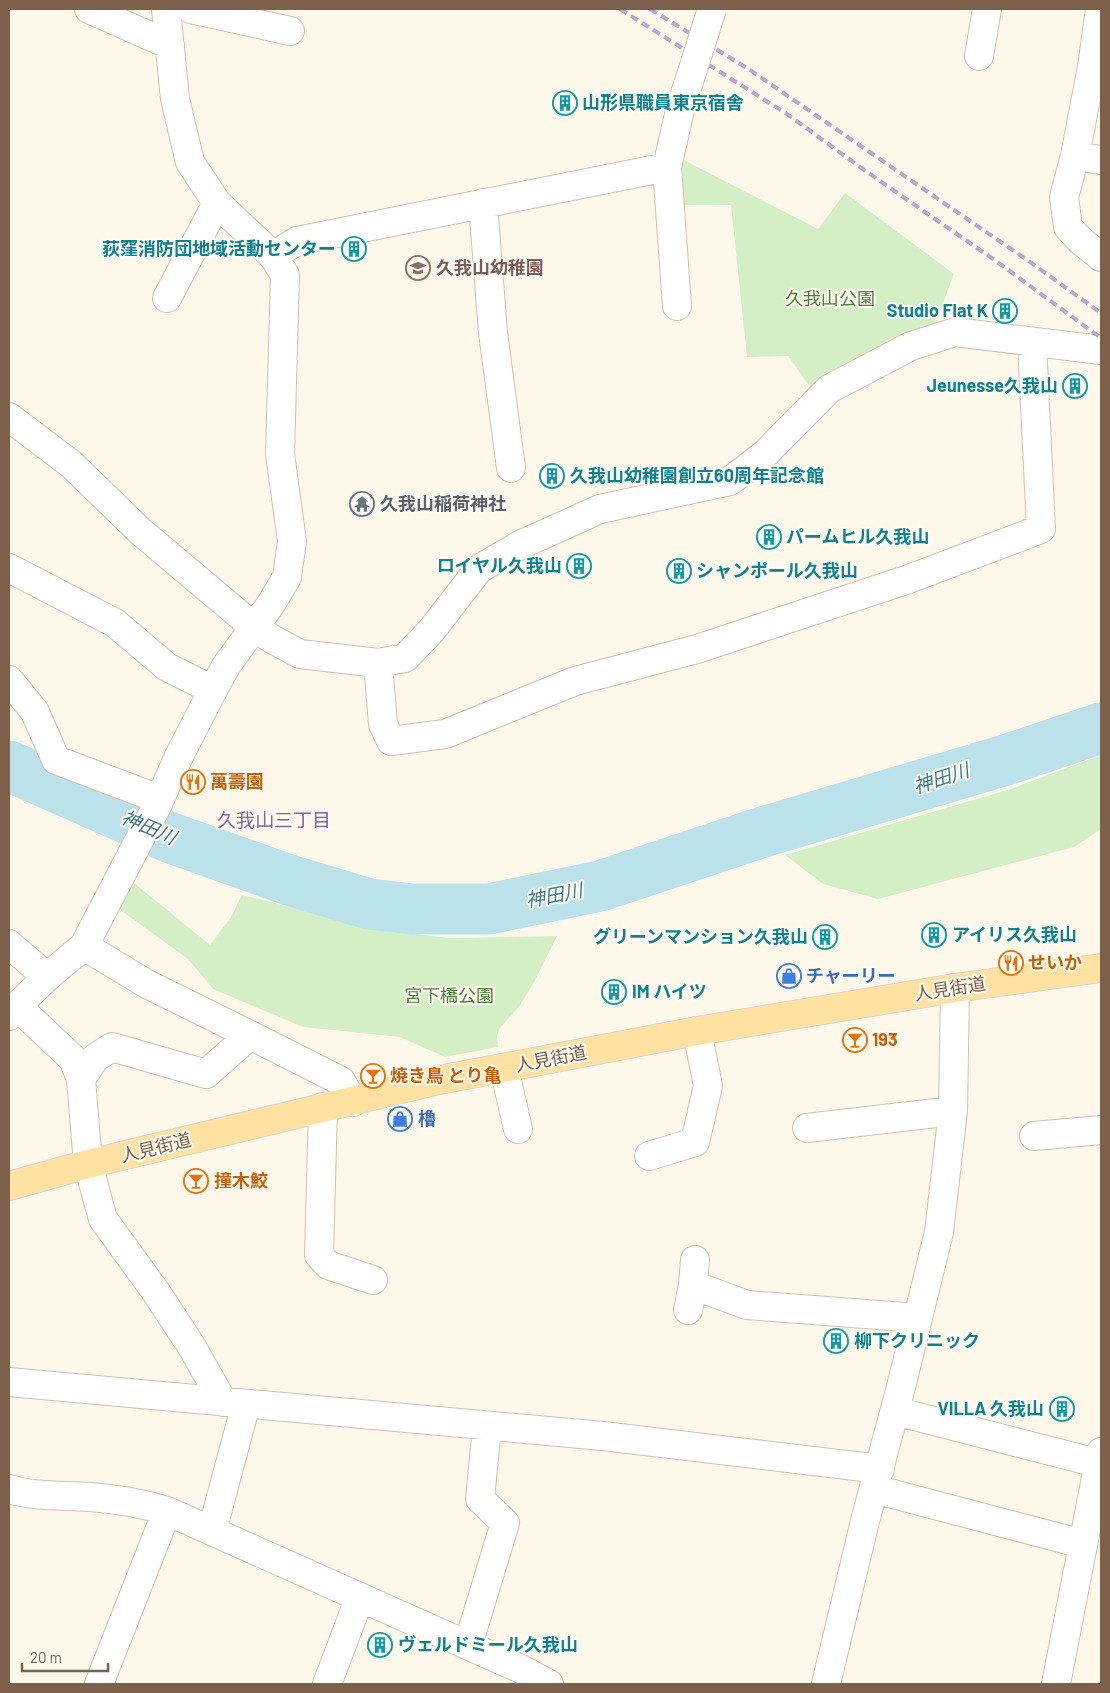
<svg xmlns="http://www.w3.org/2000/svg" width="1110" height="1693" viewBox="0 0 1110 1693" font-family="Barlow,'Noto Sans JP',sans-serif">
<rect width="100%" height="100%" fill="#fef8ea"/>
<path fill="#d4efc6" d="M680,158l138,71 27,-36 109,81 -22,58 -119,59 -25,-35 -41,1 -16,-152h-52z
M1101,755v74l-27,18 -196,52 -55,-15 -38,-29 226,-66z
M134,883l76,62 21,-28 11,-22 145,36 63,7 107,-2 -25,50 -14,22 -19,21 -2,7 1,11 -53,10 -45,-20 -97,-10 -90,-38 -25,-30 -69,-50z"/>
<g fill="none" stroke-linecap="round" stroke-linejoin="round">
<path stroke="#bbe2eb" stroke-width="51" d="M9,766l162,72 118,42 80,24 43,5h77l111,-23 163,-54 246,-73 92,-31"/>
<defs>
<path id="minor" d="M89,9l81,36
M191,9l99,22
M1100,9l-8,58 -17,89 -11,41 4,30 12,13 21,17
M979,56l8,-47
M1075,156l26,4
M667,167l10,139
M483,203l10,130 18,135
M273,256l24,-15 370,-74 13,-57
M167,298l50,-95
M9,417l62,47 69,67 114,96 18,12 28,15 78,9 27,-5 26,-27 48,-62 41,-24 80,-36 130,-28 35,-27 64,-65 82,-43 44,-14 146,18
M9,568l106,55 52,44 46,23
M378,663l5,61 8,17 54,-7 130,-53 122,-32 209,-69 135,-51 -9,-186
M9,680l26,32 21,48 103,39
M9,944l38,33
M84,946l63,38 103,51
M17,1006l56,53 8,20 7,85 15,55 53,73 36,55 31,55
M9,1016l8,-10 30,-29 37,-31 73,-140 22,-50 34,-66 13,-24 45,-62 16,-27 5,-36 -12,-87 5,-179 -12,-19 -56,-53 -27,-41 -15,-63 -9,-90
M504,1068l14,61
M81,1079l14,-21 17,-11 94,27 44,-39 91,46 12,21
M323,1107l-4,148 9,10 45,15
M807,1128l146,-17
M1034,1136l67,-6
M649,1156l46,-14 13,-56 -11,-55
M693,1285l54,20 171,13
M688,1310l5,-25 2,-25
M9,1382l594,54 277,33
M895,1411l206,53
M9,1489c26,8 54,6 81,8 27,2 52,6 77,14l354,158 28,15
M874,1489l209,55
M212,1531l34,-127
M468,1645l37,-122 -25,-24 7,-73
M99,1684l68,-173
M327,1684l33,-87
M826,1684l39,-163 36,-134 38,-155 14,-121 2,-123
M1056,1684l45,-232"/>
<path id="major" d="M9,1186l79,-22 351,-84 258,-49 258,-43 146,-20"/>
</defs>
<use href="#minor" stroke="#d3c0ad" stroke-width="30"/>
<use href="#major" stroke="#ddd5d0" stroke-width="30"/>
<use href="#minor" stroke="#fff" stroke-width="28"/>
<use href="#major" stroke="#ffe2a1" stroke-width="28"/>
<path stroke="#bca5cc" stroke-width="4" stroke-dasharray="8 5" stroke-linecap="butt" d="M620,9l167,105 80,58 129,89 105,77
M650,9l97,59 283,194 71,51"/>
<defs>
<path id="minor-bridge" d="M680,110l32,-101"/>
</defs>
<use href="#minor-bridge" stroke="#d3c0ad" stroke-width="30" stroke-linecap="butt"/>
<use href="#minor-bridge" stroke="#fff" stroke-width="28"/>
</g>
<defs>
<symbol id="building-ring" viewBox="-11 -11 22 22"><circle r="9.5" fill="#fffbf3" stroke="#0f9aa8" stroke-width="1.5"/><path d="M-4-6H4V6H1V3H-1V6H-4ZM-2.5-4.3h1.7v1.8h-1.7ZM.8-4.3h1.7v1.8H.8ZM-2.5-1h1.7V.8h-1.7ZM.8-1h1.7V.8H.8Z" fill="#0f9aa8"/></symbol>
<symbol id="school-ring" viewBox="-11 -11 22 22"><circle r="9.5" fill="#fffbf3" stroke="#8d6e63" stroke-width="1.5"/><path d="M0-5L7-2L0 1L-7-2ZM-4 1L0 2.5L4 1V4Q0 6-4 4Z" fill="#8d6e63"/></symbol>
<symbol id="temple-ring" viewBox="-11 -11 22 22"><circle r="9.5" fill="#fffbf3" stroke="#6b7280" stroke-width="1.5"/><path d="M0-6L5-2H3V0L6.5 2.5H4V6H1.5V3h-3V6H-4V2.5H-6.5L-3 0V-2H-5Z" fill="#6b7280"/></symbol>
<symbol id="restaurant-ring" viewBox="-11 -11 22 22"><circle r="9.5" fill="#fffbf3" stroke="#e8710a" stroke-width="1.5"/><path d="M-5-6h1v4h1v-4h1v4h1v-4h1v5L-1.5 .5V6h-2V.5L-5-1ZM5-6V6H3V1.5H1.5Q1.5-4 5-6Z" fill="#e8710a"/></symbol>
<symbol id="shop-ring" viewBox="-11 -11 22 22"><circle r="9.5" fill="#fffbf3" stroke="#3f7fe0" stroke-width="1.5"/><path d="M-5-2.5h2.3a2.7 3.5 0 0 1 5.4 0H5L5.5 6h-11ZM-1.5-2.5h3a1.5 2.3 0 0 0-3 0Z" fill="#3f7fe0"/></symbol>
<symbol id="bar-ring" viewBox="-11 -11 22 22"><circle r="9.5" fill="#fffbf3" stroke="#e8710a" stroke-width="1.5"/><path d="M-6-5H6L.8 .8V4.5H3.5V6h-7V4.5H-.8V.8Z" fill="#e8710a"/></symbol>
</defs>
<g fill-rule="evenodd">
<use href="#building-ring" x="551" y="89" width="28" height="28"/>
<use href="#building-ring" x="340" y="235" width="28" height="28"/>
<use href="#school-ring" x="404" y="254" width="28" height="28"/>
<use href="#building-ring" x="991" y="297" width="28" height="28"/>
<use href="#building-ring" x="1061" y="372" width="28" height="28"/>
<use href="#building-ring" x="538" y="462" width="28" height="28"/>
<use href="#temple-ring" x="348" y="490" width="28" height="28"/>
<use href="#building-ring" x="755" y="523" width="28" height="28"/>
<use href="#building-ring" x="565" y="552" width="28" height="28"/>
<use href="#building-ring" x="665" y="557" width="28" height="28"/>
<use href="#restaurant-ring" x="179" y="768" width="28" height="28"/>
<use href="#building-ring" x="920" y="921" width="28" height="28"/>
<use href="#building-ring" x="811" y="923" width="28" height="28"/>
<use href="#restaurant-ring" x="997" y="949" width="28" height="28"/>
<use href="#shop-ring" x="775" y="962" width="28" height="28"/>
<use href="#building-ring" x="600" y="978" width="28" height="28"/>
<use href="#bar-ring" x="841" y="1026" width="28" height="28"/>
<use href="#bar-ring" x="359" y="1062" width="28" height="28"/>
<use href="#shop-ring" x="386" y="1105" width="28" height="28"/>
<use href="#bar-ring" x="182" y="1167" width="28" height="28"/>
<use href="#building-ring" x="822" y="1327" width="28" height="28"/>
<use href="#building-ring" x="1048" y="1395" width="28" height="28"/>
<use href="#building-ring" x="366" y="1631" width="28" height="28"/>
</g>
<g text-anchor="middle" stroke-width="4" stroke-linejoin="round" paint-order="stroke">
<g font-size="18" font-weight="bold" fill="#0d838f" stroke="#fffbf3" text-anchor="start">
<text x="582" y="109">山形県職員東京宿舎</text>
<text x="336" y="255" text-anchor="end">荻窪消防団地域活動センター</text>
<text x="988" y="317" text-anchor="end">Studio Flat K</text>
<text x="1058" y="392" text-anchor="end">Jeunesse久我山</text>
<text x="570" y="482">久我山幼稚園創立60周年記念館</text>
<text x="786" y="543">パームヒル久我山</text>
<text x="562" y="572" text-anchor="end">ロイヤル久我山</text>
<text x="696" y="577">シャンポール久我山</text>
<text x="952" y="941">アイリス久我山</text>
<text x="808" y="943" text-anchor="end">グリーンマンション久我山</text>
<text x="632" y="998">IM ハイツ</text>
<text x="854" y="1347">柳下クリニック</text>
<text x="1044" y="1415" text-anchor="end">VILLA 久我山</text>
<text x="398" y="1651">ヴェルドミール久我山</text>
</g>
<g font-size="18" font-weight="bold" fill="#785e54" stroke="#fffbf3" text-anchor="start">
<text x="436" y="274">久我山幼稚園</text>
</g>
<g font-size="18" fill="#4c7e3c" stroke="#fffbf3">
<text x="830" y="305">久我山公園</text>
<text x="449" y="1002">宮下橋公園</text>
</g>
<g font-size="18" font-weight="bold" fill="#5b616d" stroke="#fffbf3" text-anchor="start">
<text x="380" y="510">久我山稲荷神社</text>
</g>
<g font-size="18" font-weight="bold" fill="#c56008" stroke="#fffbf3" text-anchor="start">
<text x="210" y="788">萬壽園</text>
<text x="1028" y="969">せいか</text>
<text x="872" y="1046">193</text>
<text x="390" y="1082">焼き鳥 とり亀</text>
<text x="214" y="1187">撞木鮫</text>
</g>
<g font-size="18" font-weight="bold" fill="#366cbe" stroke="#fffbf3" text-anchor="start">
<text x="806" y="982">チャーリー</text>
<text x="418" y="1125">櫓</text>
</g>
<g font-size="18" fill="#7e5f49" stroke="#fffbf3">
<text transform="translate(950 989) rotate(-9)" y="6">人見街道</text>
<text transform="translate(551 1059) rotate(-11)" y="6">人見街道</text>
<text transform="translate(156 1148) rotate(-14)" y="6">人見街道</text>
</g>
<g font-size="19" font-style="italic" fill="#3d7a8b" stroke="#fffbf3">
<text transform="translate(941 778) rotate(-18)" y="7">神田川</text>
<text transform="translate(149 827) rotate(23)" y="7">神田川</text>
<text transform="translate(554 895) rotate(-11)" y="7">神田川</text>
</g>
<g font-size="19" fill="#8a6299" stroke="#fffbf3">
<text x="274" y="827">久我山三丁目</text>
</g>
</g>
<rect width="1110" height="1693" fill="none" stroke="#7e5f49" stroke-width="20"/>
<path d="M22 1663v8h86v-8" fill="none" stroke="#7e5f49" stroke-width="2.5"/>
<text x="30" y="1663" font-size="15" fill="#7e5f49" stroke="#fffbf3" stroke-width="4" paint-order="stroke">20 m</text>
</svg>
